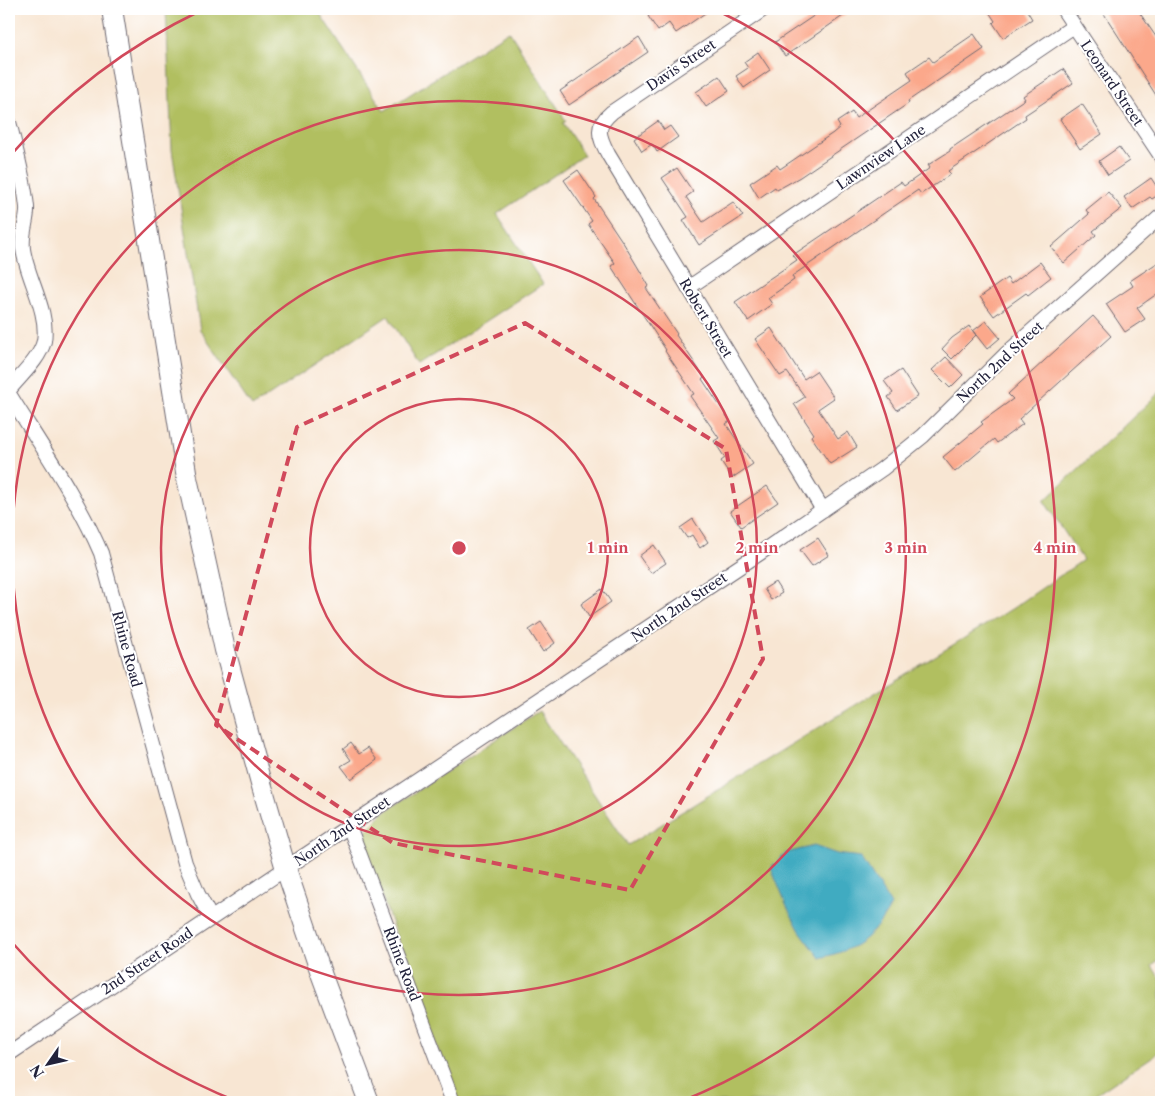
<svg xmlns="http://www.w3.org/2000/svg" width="1170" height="1111" viewBox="0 0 1170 1111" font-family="'Libre Caslon Text',serif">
<rect width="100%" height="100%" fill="#fff"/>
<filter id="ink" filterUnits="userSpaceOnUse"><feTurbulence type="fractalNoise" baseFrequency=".02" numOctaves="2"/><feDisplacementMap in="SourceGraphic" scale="10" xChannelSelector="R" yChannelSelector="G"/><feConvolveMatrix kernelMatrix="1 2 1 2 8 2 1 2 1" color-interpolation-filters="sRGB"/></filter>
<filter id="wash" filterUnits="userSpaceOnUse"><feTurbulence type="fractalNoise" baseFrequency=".0096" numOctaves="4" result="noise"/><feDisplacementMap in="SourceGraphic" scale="20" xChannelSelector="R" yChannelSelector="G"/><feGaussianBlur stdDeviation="1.12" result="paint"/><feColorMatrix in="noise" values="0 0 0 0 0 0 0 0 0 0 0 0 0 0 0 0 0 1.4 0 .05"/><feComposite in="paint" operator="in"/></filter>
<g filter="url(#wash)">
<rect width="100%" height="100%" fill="#f8e6d3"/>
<path fill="#b1bf61" stroke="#6a704e" d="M166,9h151l67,102 125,-80 57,90 -3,2 21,32 -87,59 46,70 -124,81 -31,-49 -136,91 -52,-77 -28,-180z
M1161,391v568l-9,7 9,14v71l-76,51h-628l-93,-254v-11l3,-8 16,-16 156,-102 89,134 385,-237 70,-48 -39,-59z"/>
<path fill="#41abc1" stroke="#32667e" d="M814,846l23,8 24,3 30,48c-8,16 -24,36 -41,43 -9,5 -20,7 -30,10l-20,-27 -13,-24 -16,-39 15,-15z"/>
<g id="blocks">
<path fill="#fba88b" d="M659,9h52l-35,24 -7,-10 -11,8 -10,-15z
M821,9h32l-68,47 -10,-14 40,-27 -1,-1z
M987,9h39l6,10 -29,19 -10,-15 2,-2z
M1101,9h36l24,35v59z
M974,34l10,15 -76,52 1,2 -109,74 -23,13 -2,-3 -16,11 -9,-15 27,-18 3,4 53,-36 7,-6 -3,-5 15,-10 4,6 56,-38 -5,-8 22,-15 4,5z
M639,37l9,15 -79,53 -9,-14z
M758,52l12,18 -26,18 -8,-12 12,-8 -4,-6z
M1063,69l10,14 -48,32 1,3 -78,53 3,3 -30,20 -3,-4 -126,86 2,4 -26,18 4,6 -24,17 -13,-19 62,-42 -4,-5 108,-73 3,4 26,-18 -2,-3 22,-14v-2l75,-50 -2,-3z
M719,76l10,15 -23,16 -10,-15z
M1082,104l20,30 -22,15 -20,-30z
M658,121l6,9 6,-4 8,11 -21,15 -5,-8 -10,7 -8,-13z
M1119,147l10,14 -21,14 -9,-14z
M677,168l16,24 -7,5 17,25 30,-20 10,14 -44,29 -16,-25 5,-3 -26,-39z
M578,170l18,27 -2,2 30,45 25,42 -3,2 31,46 -1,1 28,42 -2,2 28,42 -4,3 27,40 -21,14 -11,-17 4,-3 -11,-17 5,-3 -29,-42 4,-2 -29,-43 1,-1 -55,-84 4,-3 -27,-39 4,-3 -28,-41z
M1151,178l10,15 -9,6 -2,-2 -18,12 -8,-12z
M1108,192l14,16 -29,23 3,4 -32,28 -13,-16 38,-33 -3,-4z
M1040,262l11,15 -23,18 -2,-2 -32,23 -14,-19 27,-19 4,6z
M1157,263l4,6v22l-24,17 8,11 -20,13 -19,-28 27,-18 -3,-5z
M1093,316l18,20 -92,83 4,5 -26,19 -3,-4 -39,33 -12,-15 40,-33 -2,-2 32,-23 -5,-5z
M986,321l14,17 -13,11 -14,-18z
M969,326l7,9 -24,24 -10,-10 10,-11z
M771,328l33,51 12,-8 18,27 -16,11 20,30 10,-7 9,15 -27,17 -19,-28 3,-2 -20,-30 11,-7 -18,-25 -7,4 -25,-37z
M946,357l17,18 -13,13 -18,-18z
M901,370l17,26 -21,14 -9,-13 5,-4 -9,-12z
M767,486l11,16 -37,25 -11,-16z
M693,519l15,23 -8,6 -8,-13 -5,3 -7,-10z
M818,538l11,17 -17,11 -12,-16z
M654,545l12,18 -15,10 -12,-17z
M775,582l7,11 -11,7 -7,-11z
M602,589l9,13 -22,15 -8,-13z
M541,622l14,21 -12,9 -14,-22z
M351,743l8,11 9,-6 9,12 -26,19 -10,-13 10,-6 -8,-11z"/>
</g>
</g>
<g filter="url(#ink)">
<use href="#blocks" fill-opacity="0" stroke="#6d6770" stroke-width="1"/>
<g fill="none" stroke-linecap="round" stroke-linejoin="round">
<defs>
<path id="minor" d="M764,9l-152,103c-18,15 -13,24 -4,42l215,356
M1063,9l98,147
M9,122c7,28 15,56 18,85 1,13 -6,25 -4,42 4,29 26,62 21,92 -4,18 -24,35 -35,49
M688,288l386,-262
M9,394c32,52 68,103 92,159l84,310 13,31 13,24
M349,826l104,276
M9,1054l340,-228 411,-273 122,-84 41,-33 83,-82 155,-138"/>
<path id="highway" d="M112,9l75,469 38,172 36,133 25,86 36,107 47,126"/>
</defs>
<use href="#minor" stroke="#6d6770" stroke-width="16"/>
<use href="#highway" stroke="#6d6770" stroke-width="22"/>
<use href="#minor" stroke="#fff" stroke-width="14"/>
<use href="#highway" stroke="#fff" stroke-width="20"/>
</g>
</g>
<path fill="none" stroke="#d1495b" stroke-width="4" stroke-dasharray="10 6" stroke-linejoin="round" d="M525,323l201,126 37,210 -133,231 -237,-47 -177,-118 81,-298z"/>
<g fill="none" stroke="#d1495b" stroke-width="2.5">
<circle cx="459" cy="548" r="149"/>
<circle cx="459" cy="548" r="298"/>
<circle cx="459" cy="548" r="447"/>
<path d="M236 1101A596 596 0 0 1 9 939M9 157A596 596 0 0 1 202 10M716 10A596 596 0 0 1 682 1101"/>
</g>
<g text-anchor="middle" stroke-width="4" stroke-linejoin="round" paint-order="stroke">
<g font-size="14" fill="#22223b" stroke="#fff">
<text transform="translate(681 65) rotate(-34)" y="5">Davis Street</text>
<text transform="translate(1112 83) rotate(56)" y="5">Leonard Street</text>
<text transform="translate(881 157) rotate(-34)" y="5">Lawnview Lane</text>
<text transform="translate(706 318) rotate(59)" y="5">Robert Street</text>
<text transform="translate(1000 362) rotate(-43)" y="5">North 2nd Street</text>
<text transform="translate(679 607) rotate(-34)" y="5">North 2nd Street</text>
<text transform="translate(127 649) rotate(75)" y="5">Rhine Road</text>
<text transform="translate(342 831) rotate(-34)" y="5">North 2nd Street</text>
<text transform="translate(147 961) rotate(-34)" y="5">2nd Street Road</text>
<text transform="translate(402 964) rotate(69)" y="5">Rhine Road</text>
</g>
</g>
<circle cx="459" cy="548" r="8" fill="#d1495b" stroke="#fff" stroke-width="2.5"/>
<g font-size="15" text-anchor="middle" font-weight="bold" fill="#d1495b" stroke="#fff" stroke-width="4" stroke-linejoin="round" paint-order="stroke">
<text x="608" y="553">1 min</text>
<text x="757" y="553">2 min</text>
<text x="906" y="553">3 min</text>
<text x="1055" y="553">4 min</text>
</g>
<rect width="1170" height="1111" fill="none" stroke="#fff" stroke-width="30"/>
<g transform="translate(48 1064) rotate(236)" stroke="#ffffff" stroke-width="4" paint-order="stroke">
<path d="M0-4L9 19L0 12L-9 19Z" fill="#22223b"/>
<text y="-8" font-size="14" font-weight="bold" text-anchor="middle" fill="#22223b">N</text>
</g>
</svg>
